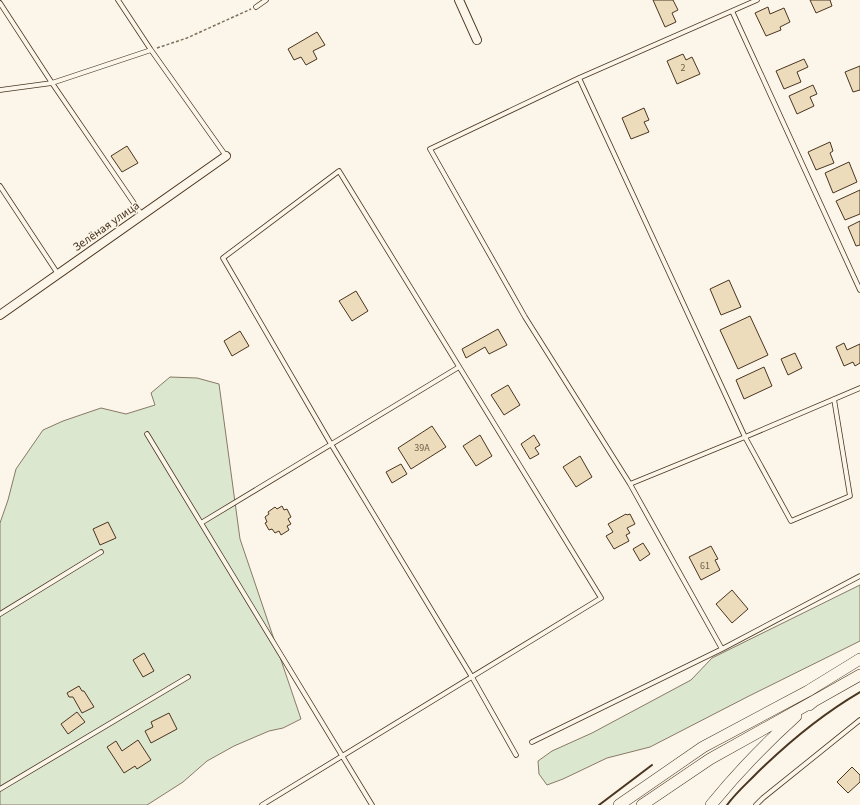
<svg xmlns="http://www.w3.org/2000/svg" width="860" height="805" viewBox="0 0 860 805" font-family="'Source Sans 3',sans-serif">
<rect width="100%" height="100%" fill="#fbf6e9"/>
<path fill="#dce7d0" stroke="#887966" d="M170,377l27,1 22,6 21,155 61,180 -18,9 -14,3 -35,15 -27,15 -24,21 -36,23h-147v-282l8,-23 8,-31 27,-39 20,-9 38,-13 25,6 29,-9 -4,-12z
M860,585v56l-111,55 -99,51 -43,11 -44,21 -16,6 -8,-11 -1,-13 14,-10 40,-18 99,-53 21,-22z"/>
<path fill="#ecdcbc" stroke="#4a3520" d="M653,0h20l5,10 -6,3 4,9 -11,5z
M810,0h20l2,6 -16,7z
M768,7l2,7 14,-6 6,14 -10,5 1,3 -15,6 -11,-23z
M317,32l8,13 -12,6 4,8 -11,6 -5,-8 -7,3 -6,-11z
M683,54l3,6 6,-3 8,17 -23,10 -10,-23z
M804,59l4,8 -11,5 4,10 -17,7 -8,-18z
M860,66v24l-7,2 -8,-20z
M813,85l4,9 -7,3 4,9 -17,8 -8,-18z
M644,108l5,12 -5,2 5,10 -18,7 -9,-21z
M830,142l3,9 -3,2 4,10 -18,7 -8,-18z
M127,146l11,17 -16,9 -11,-16z
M849,162l8,20 -24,11 -8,-20z
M860,190v24l-15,6 -9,-19z
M860,221v24l-4,1 -8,-19z
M729,280l12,27 -20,8 -11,-26z
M356,291l12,20 -16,10 -13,-20z
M750,316l18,39 -30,14 -18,-39z
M498,329l9,16 -18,9 -4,-7 -19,11 -4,-9z
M240,331l9,15 -17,10 -8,-15z
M844,343l3,7 13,-6v19l-5,3 -2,-4 -9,4 -8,-19z
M795,353l7,15 -14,7 -7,-16z
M764,367l8,19 -28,13 -8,-19z
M508,385l12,20 -16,10 -13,-20z
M432,426l14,21 -35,22 -13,-21z
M480,435l12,21 -16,10 -13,-20z
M534,435l6,10 -5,3 4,6 -9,5 -9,-15z
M580,456l12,21 -16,10 -13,-20z
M401,464l6,10 -15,9 -6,-11z
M282,506l2,4 3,-1 4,8 -3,2 3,5 -4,2 2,4 -8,5 -2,-4 -4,2 -3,-4 -3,1 -4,-7 2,-1 -2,-5 4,-3 -1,-2 7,-5 2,2z
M626,514l1,1 3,-1 5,10 -8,4 3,5 -4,2 3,6 -15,8 -8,-13 7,-4 -5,-8z
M108,522l8,16 -16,7 -7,-16z
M643,543l7,11 -10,7 -7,-12z
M711,546l7,13 -3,1 5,10 -19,10 -12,-23z
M732,590l16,19 -16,14 -16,-19z
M144,653l10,18 -11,6 -10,-17z
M79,686l3,5h2l10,16 -12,6 -9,-16h-4l-2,-4z
M77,712l8,10 -17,12 -7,-10z
M169,713l8,16 -26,14 -6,-12 8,-4 -2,-5z
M138,740l13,20 -14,9 -2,-3 -11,7 -17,-26 9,-6 6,10z
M852,767l8,8v7l-12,11 -11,-11z"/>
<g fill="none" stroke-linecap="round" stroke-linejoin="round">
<defs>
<path id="lane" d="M118,0l33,50 75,106
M0,3l52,80 90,132
M256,7l10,-7
M732,11l128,279
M579,78l166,359 46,84 59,-25 -16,-97
M0,90l52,-7 99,-33
M0,186l58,88
M147,434l225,371
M630,484l115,-47 115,-49
M201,523l258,-156
M0,614l101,-62
M722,649l-92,-165 -105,-167 -95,-168 149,-71 178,-78
M532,742l190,-93 138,-73
M0,789l188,-112
M262,805l339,-207 -262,-427 -116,87 108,186 141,233 44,78
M756,805l7,-7 97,-78"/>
<path id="street" d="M459,0l18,40
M0,315l226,-159"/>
<path id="secondary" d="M809,705l5,-4 46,-26
M619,805l84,-58 105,-56 52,-32
M642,805l68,-46 104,-58
M711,805c26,-32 54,-61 85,-89"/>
</defs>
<use href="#lane" stroke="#4a3520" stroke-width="5.5"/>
<use href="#street" stroke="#4a3520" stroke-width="10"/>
<use href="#secondary" stroke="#4a3520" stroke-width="12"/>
<path stroke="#7f6f5c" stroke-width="1.5" stroke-dasharray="3 2" stroke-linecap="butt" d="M157,48l30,-10 64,-29"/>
<use href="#lane" stroke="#fbf6e9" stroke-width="4"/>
<use href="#street" stroke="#fbf6e9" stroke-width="8"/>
<use href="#secondary" stroke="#fbf6e9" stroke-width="11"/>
<path stroke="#4a3520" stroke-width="2" d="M599,805l53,-40
M727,805c8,-11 18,-20 27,-29 32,-32 67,-61 106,-84"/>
</g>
<g text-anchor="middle" stroke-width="3" stroke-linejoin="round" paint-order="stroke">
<g font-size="10" fill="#725f47">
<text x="683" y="71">2</text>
<text x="422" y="451">39А</text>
<text x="705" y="569">61</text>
</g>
<g font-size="12" fill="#4a3520" stroke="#fbf6e9">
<text transform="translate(106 226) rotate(-35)" y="4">Зелёная улица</text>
</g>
</g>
</svg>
